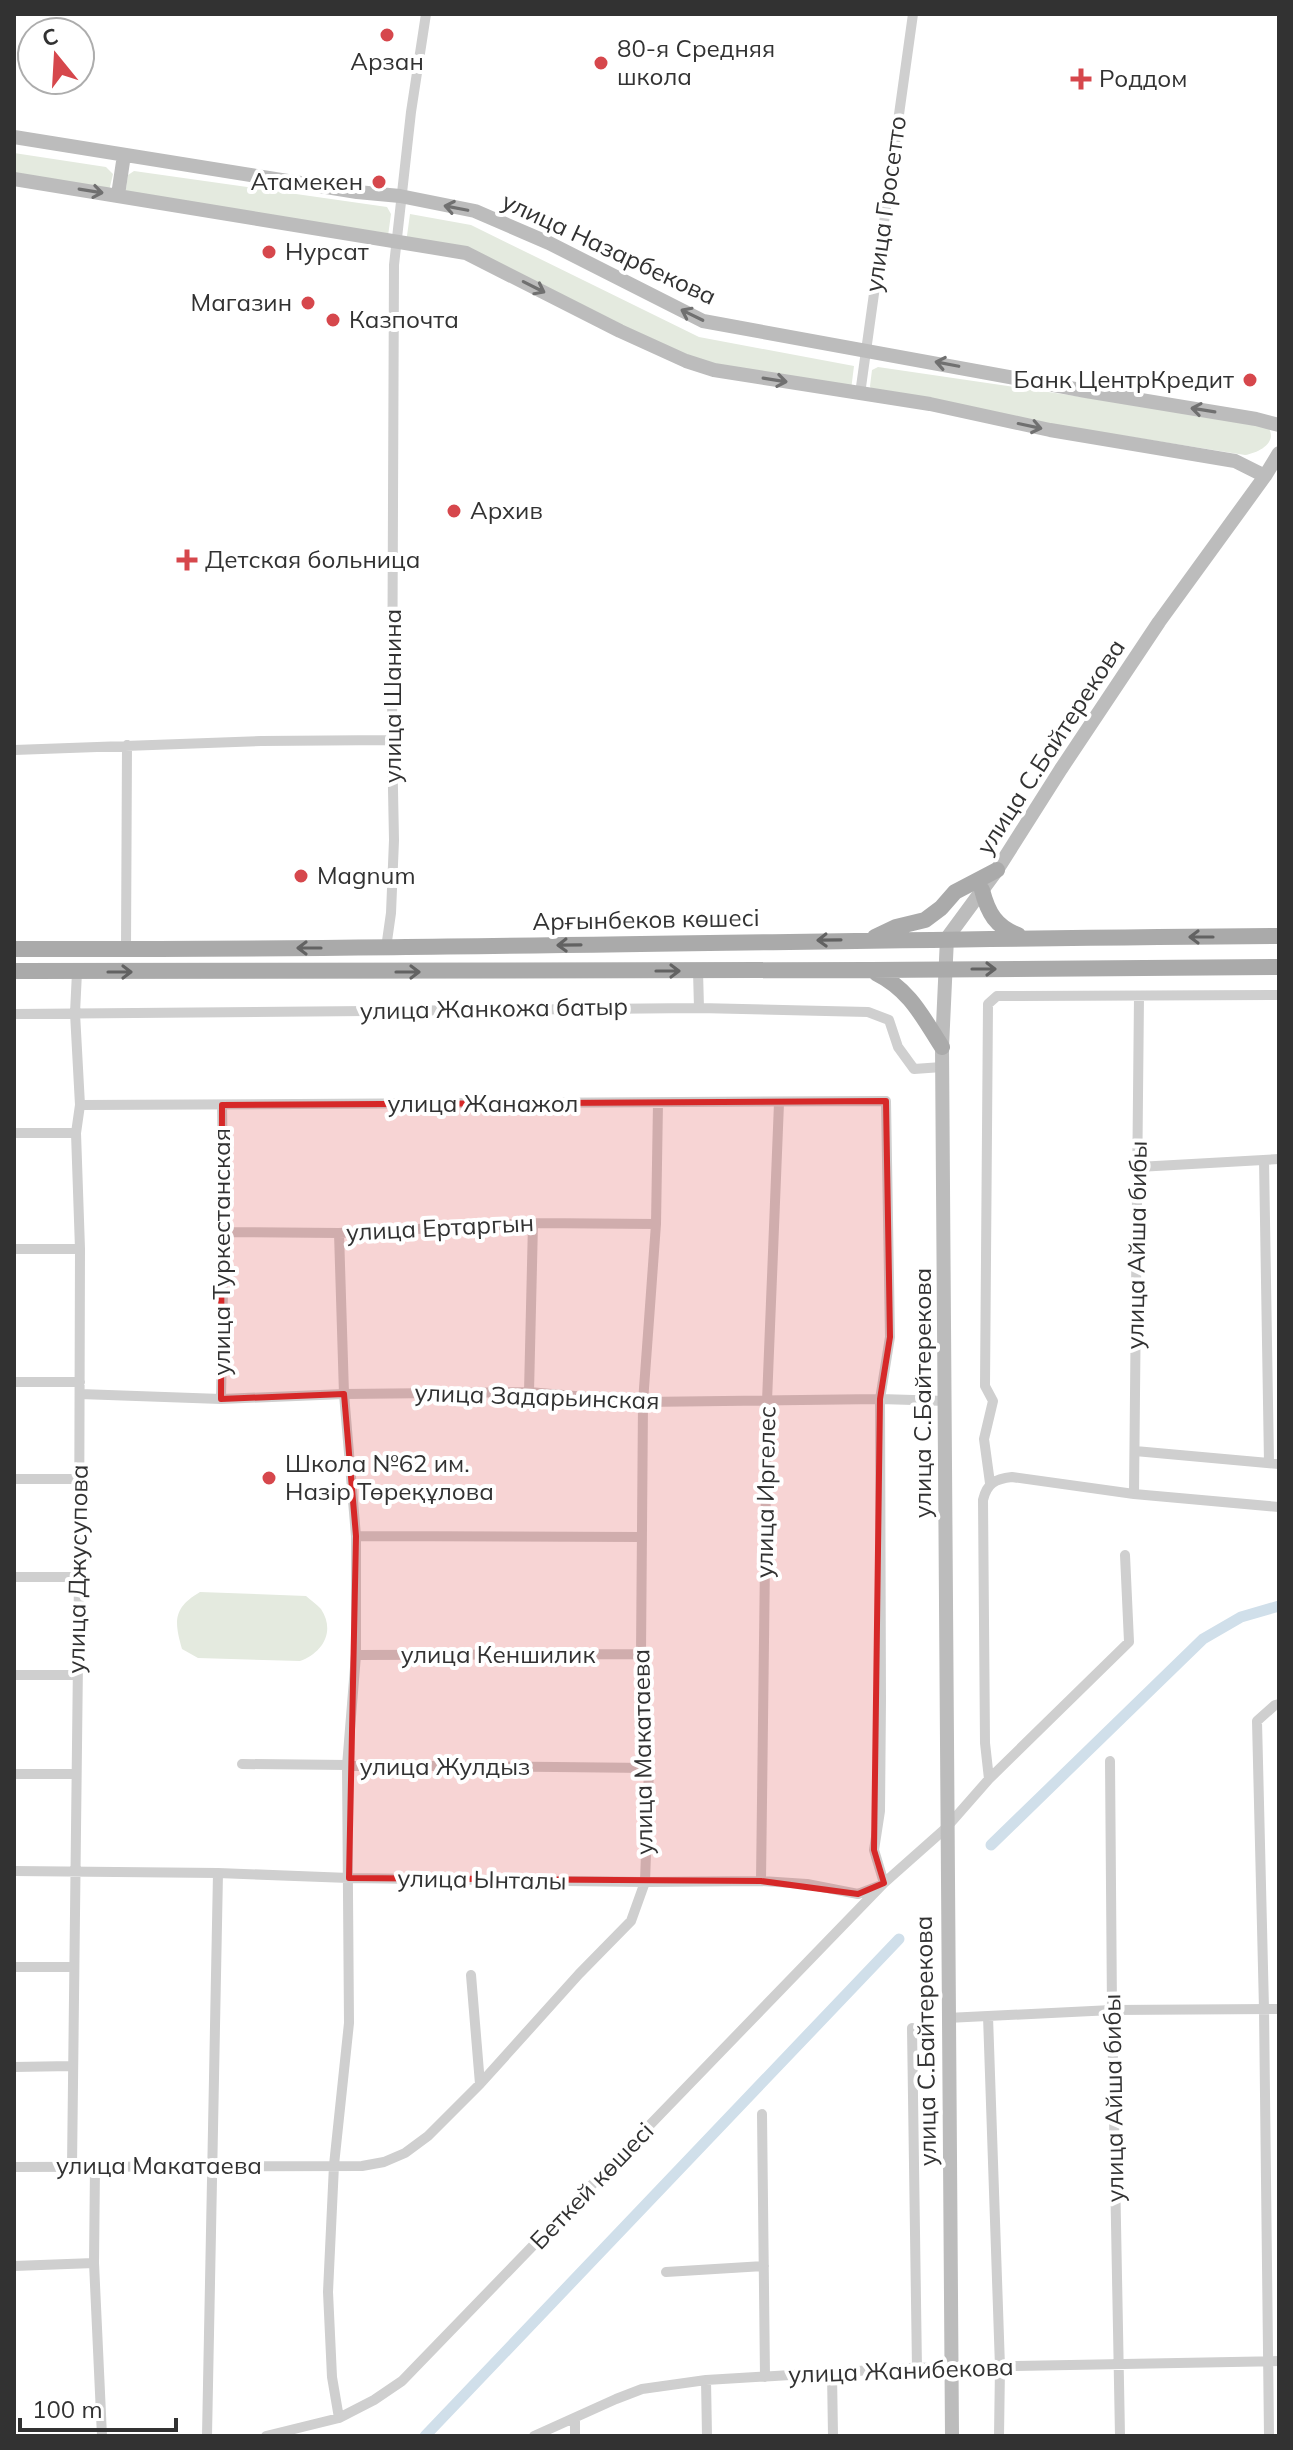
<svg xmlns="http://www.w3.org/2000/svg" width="1293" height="2450" viewBox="0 0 1293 2450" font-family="Mulish,sans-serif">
<rect width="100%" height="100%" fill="#fff"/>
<path fill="#e4eadf" d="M14,153l92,14 7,7 -4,17 -95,-6z
M134,171l253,36 4,7 -3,22 -263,-40 3,-21z
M410,214l61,11 228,112 155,29 -3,24 -163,-24 -217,-113 -65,-10z
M878,367l388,57c14,17 -5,28 -21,31l-372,-59 -3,-10 2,-16z
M200,1592l106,4c5,4 11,9 15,13 15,23 1,44 -21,52l-102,-3 -16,-9c-8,-28 -9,-41 18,-57z"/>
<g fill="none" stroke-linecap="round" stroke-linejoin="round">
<path stroke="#d0dfea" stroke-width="11" d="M991,1845l212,-206 38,-22 38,-11
M425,2436l474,-497"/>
<path stroke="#cfcfcf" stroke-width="10" d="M860,394l53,-380
M14,750l247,-9 131,-1
M386,948l5,-35 3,-73 -2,-100 2,-475 17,-153 15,-98
M126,949l1,-204
M698,971l1,37
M14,1014l685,-6 169,4 21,8 9,27 16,22 28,-2
M80,1105l806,-4 4,236 -10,62 1,300 -1,112 -6,39 10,33
M14,1133h62
M1264,1160l5,303
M1138,1167l141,-8
M224,1232l115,1 194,-10 123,1
M339,1233l5,161 12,142v119l-9,111 2,257 -15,142 -6,127 4,85 7,41
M14,1249h66
M14,1382h66
M529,1392l4,-169
M80,1394l141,5 123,-5 185,-2 114,10 237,-3 66,2
M221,1399l3,-167 -2,-127
M1135,1451l144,13
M14,1479h65
M990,1483l-6,-44 9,-38 -8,-15 3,-382 9,-8 282,-1
M1134,1494l5,-498
M356,1536l286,1
M14,1577h65
M356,1655l285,-1
M14,1675h63
M1110,1761l2,249 8,426
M242,1764l407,4
M14,1774h61
M989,1779l-4,-36 -2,-243c4,-17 12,-21 29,-23l122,17 145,13
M14,1871l204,2 131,5 296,4 116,-1 46,3 51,10 21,-8
M761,1881l6,-480 12,-298
M14,1967h60
M471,1975l9,109
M988,2016l12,351 -1,69
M947,2018l165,-8 167,-1
M912,2028l5,341
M14,2067l58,-1
M762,2114l3,263
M95,2166l-1,97 8,173
M14,2167l348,-1 22,-4 21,-9 23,-17 52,-52 99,-110 52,-53 14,-39 4,-114 -8,-114 2,-252 13,-178 2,-121
M72,2167l7,-590 1,-328 -4,-116 4,-28 -5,-92 2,-41
M14,2266l80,-3
M666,2272l98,-6
M832,2373l1,63
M706,2380l1,56
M575,2418v18
M207,2436l11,-563
M266,2436l73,-18 35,-18 28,-19 482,-498 62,-55 43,-49 140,-137 -4,-87
M534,2436l82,-37 26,-10 64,-9 201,-12 372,-7
M1269,2436l-5,-427 -7,-288 18,-16 4,-1"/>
<path stroke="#bcbcbc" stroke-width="14" d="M14,137l343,55 43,4 75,15 74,32 154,78 383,70 170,28 23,6
M14,179l452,74 154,78 66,30 28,9 216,34 120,26 185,31 30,15
M118,195l6,-40
M952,2436l-10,-1389 5,-109 50,-68 64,-101 98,-147 106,-146 14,-23"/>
<path stroke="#aaa" stroke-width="16" d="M982,890c6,23 14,37 36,45
M875,937l21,-10 29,-7 16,-12 14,-16 42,-22
M14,949c422,1 843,-10 1265,-13
M14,971l857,-1 408,-3
M876,973c34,17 46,43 66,74"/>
</g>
<defs><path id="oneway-shaft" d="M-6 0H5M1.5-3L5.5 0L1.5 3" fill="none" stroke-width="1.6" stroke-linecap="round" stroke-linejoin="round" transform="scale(2)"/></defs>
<g stroke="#707070">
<use href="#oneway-shaft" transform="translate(91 191) rotate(9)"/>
<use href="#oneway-shaft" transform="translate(456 208) rotate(-169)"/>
<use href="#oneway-shaft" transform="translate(534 287) rotate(27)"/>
<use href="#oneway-shaft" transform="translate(692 315) rotate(-154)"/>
<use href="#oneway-shaft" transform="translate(947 364) rotate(-169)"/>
<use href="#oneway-shaft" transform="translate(775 380) rotate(9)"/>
<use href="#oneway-shaft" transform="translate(1203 410) rotate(-171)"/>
<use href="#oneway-shaft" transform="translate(1030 426) rotate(12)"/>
</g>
<g stroke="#626262">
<use href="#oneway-shaft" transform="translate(1201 937) rotate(180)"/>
<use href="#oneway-shaft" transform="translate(829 940) rotate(179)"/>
<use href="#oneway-shaft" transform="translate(569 945) rotate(179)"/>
<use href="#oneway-shaft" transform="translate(309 948) rotate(180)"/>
<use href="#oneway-shaft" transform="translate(984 969)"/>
<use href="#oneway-shaft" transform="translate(668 971)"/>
<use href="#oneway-shaft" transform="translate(120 972)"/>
<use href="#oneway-shaft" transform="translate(408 972)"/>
</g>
<path fill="#d62828" fill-opacity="0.2" stroke="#d62828" stroke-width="6" stroke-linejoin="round" d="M886,1101l4,236 -10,62 -6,451 10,33 -26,11 -97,-13 -412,-3 7,-342 -12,-142 -123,5 1,-294z"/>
<g fill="#d6474c" stroke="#fff" stroke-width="3">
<circle cx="387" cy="35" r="8"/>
<circle cx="601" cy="63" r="8"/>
<path d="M1077 67h8v8h8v8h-8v8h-8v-8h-8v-8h8z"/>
<circle cx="379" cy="182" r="8"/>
<circle cx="269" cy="252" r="8"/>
<circle cx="308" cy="303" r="8"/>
<circle cx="333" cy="320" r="8"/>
<circle cx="1250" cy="380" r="8"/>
<circle cx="454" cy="511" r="8"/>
<path d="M183 548h8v8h8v8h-8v8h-8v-8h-8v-8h8z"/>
<circle cx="301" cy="876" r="8"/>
<circle cx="269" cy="1478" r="8"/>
</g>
<g text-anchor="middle" stroke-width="8" stroke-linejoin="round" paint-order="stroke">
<g font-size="24" fill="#323232" stroke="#fff" text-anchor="start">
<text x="617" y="57">80-я Средняя<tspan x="617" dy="28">школа</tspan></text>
<text x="387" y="70" text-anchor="middle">Арзан</text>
<text x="1099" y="87">Роддом</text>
<text x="363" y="190" text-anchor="end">Атамекен</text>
<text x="285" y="260">Нурсат</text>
<text x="292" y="311" text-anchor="end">Магазин</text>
<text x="349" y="328">Казпочта</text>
<text x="1234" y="388" text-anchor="end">Банк ЦентрКредит</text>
<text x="470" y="519">Архив</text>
<text x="205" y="568">Детская больница</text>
<text x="317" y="884">Magnum</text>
<text x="285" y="1472">Школа №62 им.<tspan x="285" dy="28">Назір Төреқұлова</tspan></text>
</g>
<g font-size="24" fill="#323232" stroke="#fff">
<text transform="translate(886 204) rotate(-82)" y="8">улица Гросетто</text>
<text transform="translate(609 249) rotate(25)" y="8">улица Назарбекова</text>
<text transform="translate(393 696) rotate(-90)" y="8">улица Шанина</text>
<text transform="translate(1051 747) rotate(-57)" y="8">улица С.Байтерекова</text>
<text transform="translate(646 920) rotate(-1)" y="8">Арғынбеков көшесі</text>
<text transform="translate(494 1009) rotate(-1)" y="8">улица Жанкожа батыр</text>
<text x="483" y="1112">улица Жанажол</text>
<text transform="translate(440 1228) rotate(-3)" y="8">улица Ертаргын</text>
<text transform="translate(1137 1245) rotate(-89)" y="8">улица Айша бибы</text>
<text transform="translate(222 1252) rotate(-90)" y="8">улица Туркестанская</text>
<text transform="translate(923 1393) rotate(-90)" y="8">улица С.Байтерекова</text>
<text transform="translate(537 1397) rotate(2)" y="8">улица Задарьинская</text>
<text transform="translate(766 1492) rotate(-89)" y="8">улица Иргелес</text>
<text transform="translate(78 1569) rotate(-89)" y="8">улица Джусупова</text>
<text x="498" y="1663">улица Кеншилик</text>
<text transform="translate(643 1752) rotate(-91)" y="8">улица Макатаева</text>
<text x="445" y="1775">улица Жулдыз</text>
<text transform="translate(482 1880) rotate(1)" y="8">улица Ынталы</text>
<text transform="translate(926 2041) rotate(-91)" y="8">улица С.Байтерекова</text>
<text transform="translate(1114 2098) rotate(-91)" y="8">улица Айша бибы</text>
<text x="159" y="2174">улица Макатаева</text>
<text transform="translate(592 2186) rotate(-46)" y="8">Беткей көшесі</text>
<text transform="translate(901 2371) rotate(-2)" y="8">улица Жанибекова</text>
</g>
</g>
<rect width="1293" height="2450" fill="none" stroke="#323232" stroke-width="32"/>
<g transform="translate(56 56) rotate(342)"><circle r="38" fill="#ffffff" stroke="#adadad" stroke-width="2"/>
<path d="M0-6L14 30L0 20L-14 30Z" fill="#d6474c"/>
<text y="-12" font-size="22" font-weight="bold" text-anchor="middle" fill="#323232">С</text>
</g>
<path d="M20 2418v12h156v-12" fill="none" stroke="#323232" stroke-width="4"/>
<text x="32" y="2418" font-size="24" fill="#323232" stroke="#ffffff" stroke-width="6" paint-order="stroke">100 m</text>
</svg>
